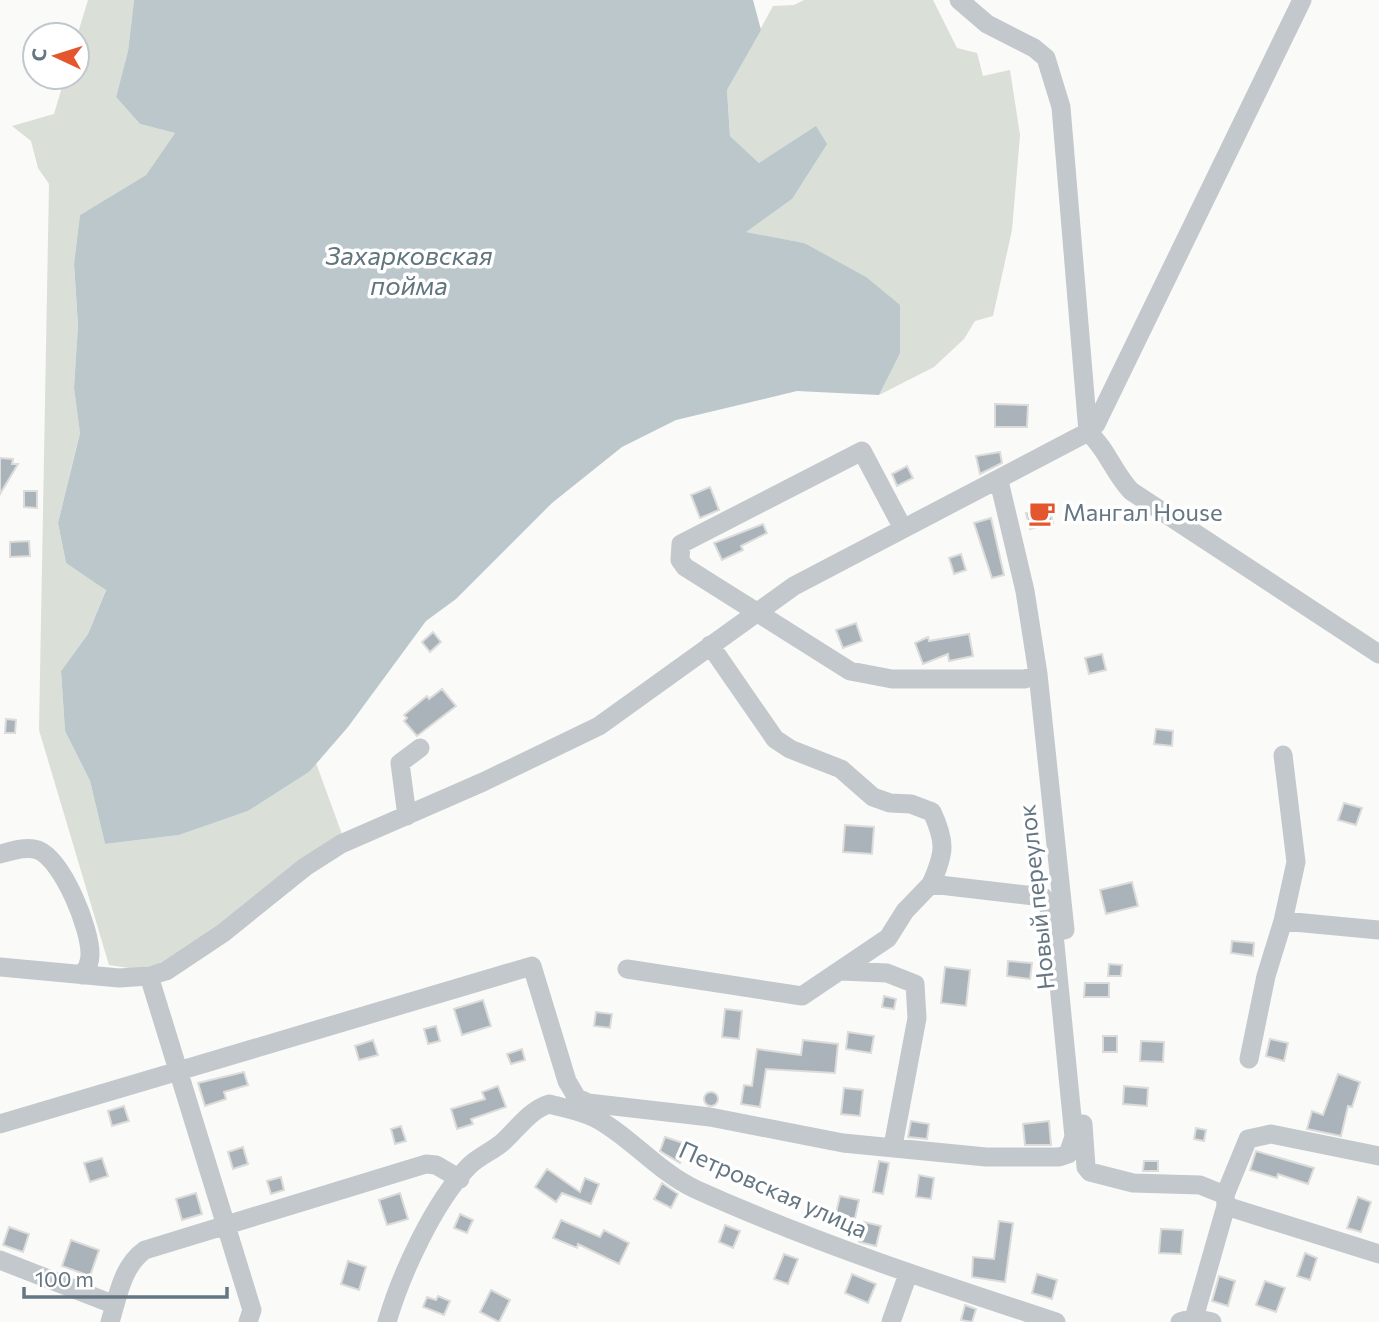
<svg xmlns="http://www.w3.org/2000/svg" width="1379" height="1322" viewBox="0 0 1379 1322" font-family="Commissioner,sans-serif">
<rect width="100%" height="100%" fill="#fafaf8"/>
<path fill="#dadfd7" d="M88,0h46l-6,51 -12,46 24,27 35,9 -29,42 -66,40 -6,49 4,61 -4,63 6,44 -22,91 8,40 40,26 -18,45 -27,37 4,60 25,50 15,63 74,-9 69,-24 61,-39 7,-9 27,74 -129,97 -47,28 -31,7 -27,-4 -70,-235 10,-546 -11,-16 -7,-27 -19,-15 42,-12 11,-37h12v-41z
M804,0h129l24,48 20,5 6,23 27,-6 10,65 -8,95 -19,86 -18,5 -11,18 -30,28 -55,28 20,-42 -95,-110 -59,-11 47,-33 -14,-47 -19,11 -29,-27 -3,-46 46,-84 21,-1z"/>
<path fill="#bbc7cb" d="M134,0h619l8,30 -34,60 3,46 29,27 57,-37 11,18 -35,55 -46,33 58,11 62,34 34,28v48l-21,42 -82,-4 -121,29 -54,27 -70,56 -96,96 -30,22 -78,106 -39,45 -61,39 -69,24 -74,9 -15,-63 -25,-50 -4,-60 27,-37 18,-44 -40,-27 -8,-40 22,-90 -6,-45 4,-63 -4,-61 6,-49 66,-40 29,-42 -35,-9 -24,-27 12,-46z"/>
<path fill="#aab3b9" stroke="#dcdcda" stroke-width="2" d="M995,404l33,1 -1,22h-32z
M1000,452l2,11 -22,11 -4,-18z
M0,458l13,1 -1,5h6l-18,30z
M907,466l6,12 -16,8 -5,-12z
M710,487l9,23 -19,8 -9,-23z
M24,491h13v17l-13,-1z
M1049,508l4,15 -23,6 -4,-16z
M991,518l13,57 -12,3 -18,-55z
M763,524l4,9 -26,13 2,4 -21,10 -8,-17z
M29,541l1,15 -20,1v-15z
M961,554l5,16 -12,4 -5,-16z
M856,623l6,18 -19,7 -7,-18z
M433,632l8,10 -11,10 -8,-10z
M969,634l4,22 -24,5 -1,-7 -25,10 -8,-21 13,-6 1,4z
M1102,654l4,16 -17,4 -4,-16z
M442,689l14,17 -39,30 -13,-15 3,-3 -3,-3 23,-19 2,3z
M6,719l10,1 -1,13h-10z
M1156,729l17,2 -1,15 -18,-2z
M1344,803l18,5 -6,17 -18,-5z
M845,825l29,2 -2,27 -29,-2z
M1132,882l6,24 -32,8 -6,-24z
M1232,941l22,2 -1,13 -22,-3z
M1008,961l24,2 -2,16 -23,-3z
M1109,964l13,1 -1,11h-13z
M945,967l25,3 -4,36 -25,-3z
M1085,983h24v14h-25z
M884,996l12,3 -2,10 -12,-2z
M483,1000l8,26 -29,9 -8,-26z
M725,1009l17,2 -3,28 -17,-2z
M596,1012l16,2 -2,14 -16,-2z
M436,1026l4,15 -12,3 -4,-15z
M848,1032l26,4 -3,17 -25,-4z
M1103,1036h14v16h-14z
M1270,1039l18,4 -4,18 -18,-5z
M373,1040l5,15 -19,5 -4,-14z
M803,1040l35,4 -3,29 -69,-4 -6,38 -19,-3 3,-19 8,1 5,-37 44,6z
M1141,1041l23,1 -1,20 -23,-1z
M522,1049l3,11 -14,4 -4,-10z
M244,1072l4,13 -24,7 2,7 -21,7 -7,-23z
M1338,1074l22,8 -8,25 -4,-1 -7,30 -34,-7 5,-18 11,4z
M498,1086l8,21 -35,12 2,5 -16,5 -6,-20 34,-10 -3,-7z
M1124,1086l24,2 -1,18 -24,-2z
M844,1088l19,2 -3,26 -19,-2z
M704 1099a7 7 0 1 1 14 0a7 7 0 1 1-14 0Z
M124,1106l5,15 -17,5 -4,-15z
M911,1121l18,3 -2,15 -19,-2z
M1049,1121l2,24h-26l-2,-21z
M401,1126l5,15 -11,3 -4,-15z
M1196,1128l10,2 -2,11 -10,-2z
M665,1137l21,7 -6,19 -20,-12z
M243,1147l5,17 -15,5 -5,-17z
M1256,1151l58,17 -6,16 -30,-10 -1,4 -27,-8z
M102,1158l6,18 -18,6 -6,-19z
M879,1161l10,2 -6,31 -10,-2z
M1144,1161h14v10h-15z
M547,1169l33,23 5,-14 14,6 -8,20 -29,-11 -6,9 -21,-15z
M919,1175l15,3 -3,21 -15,-2z
M281,1177l3,13 -13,4 -4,-13z
M662,1183l16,11 -7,14 -17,-9z
M196,1193l6,21 -20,6 -6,-21z
M400,1193l8,26 -21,6 -8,-25z
M840,1196l19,4 -6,27 -19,-5z
M1358,1197l13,5 -10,30 -14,-4z
M460,1214l13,6 -6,13 -13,-5z
M561,1220l39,17 4,-7 25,13 -10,21 -41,-20 -1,4 -24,-10z
M999,1221l14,2 -8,59 -33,-5 1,-20 21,2z
M864,1222l17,4 -5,20 -17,-4z
M725,1225l15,6 -7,17 -14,-6z
M9,1227l20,7 -6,18 -20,-7z
M1161,1229l22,1 -2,24 -22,-1z
M71,1240l28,10 -9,26 -28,-10z
M1305,1253l12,5 -7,22 -13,-4z
M784,1254l14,5 -10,25 -14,-5z
M348,1261l18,6 -7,23 -18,-6z
M852,1274l24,10 -8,19 -23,-10z
M1037,1274l20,6 -5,19 -20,-6z
M1219,1276l16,5 -7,25 -16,-5z
M1265,1281l20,7 -9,24 -20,-7z
M491,1290l19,10 -11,22 -19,-10z
M438,1296l12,5 -6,14 -21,-8 4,-10 9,3z
M965,1305l11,4 -4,13 -11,-2z"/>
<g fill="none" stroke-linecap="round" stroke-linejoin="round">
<path stroke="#c3c8cc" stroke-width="19" d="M959,0l28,24 47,24 12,10 15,49 27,325c19,17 25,40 43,59l248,163
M999,481l26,110 13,83 27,256
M898,519l-36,-68 -181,93 -1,16 5,7 165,104 42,8h133l13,-5
M1283,755l13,107 -13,59 96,9
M407,816l-7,-53 20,-15
M0,854c12,-3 26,-8 38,-4 25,10 53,80 52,105 0,8 -3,14 -8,20
M0,967l119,11 30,-2 17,-5 57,-38 82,-66 36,-23 142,-62 116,-56 195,-140 294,-154 8,-8 206,-424
M627,969l175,27 86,-58 17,-27 26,-27
M841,971l46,2 28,11 2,34 -24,128
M149,976l103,334 -4,12
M1249,1059l17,-83 17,-55
M0,1124l532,-158 35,115 10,17 11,5 122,14 133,26 143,14h73l9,-3 6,-17 -22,-223 -9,-17 -112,-13c14,-31 15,-42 1,-72l-21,-8 -21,-1 -17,-6 -32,-28 -51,-20 -15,-10 -65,-94
M1083,1124l3,43 4,5 43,11 67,2 25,10
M1226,1206l153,48
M0,1260l115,45
M1194,1318l32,-112 -1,-11 23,-56 23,-5 108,22
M110,1322c8,-26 12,-56 35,-72l281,-86 10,1 24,14
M387,1322c14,-48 47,-120 82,-156 10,-10 24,-15 35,-25 14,-13 26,-31 45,-37 15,4 32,7 46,14 35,18 62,53 100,71 117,53 239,93 361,133
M891,1322l17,-48
M1180,1322l14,-4 18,4"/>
</g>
<defs>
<symbol id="cafe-bare" viewBox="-9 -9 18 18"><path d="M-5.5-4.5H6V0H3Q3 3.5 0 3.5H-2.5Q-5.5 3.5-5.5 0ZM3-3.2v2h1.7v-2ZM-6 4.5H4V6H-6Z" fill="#e4572e" stroke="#fff" stroke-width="2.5" paint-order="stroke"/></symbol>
</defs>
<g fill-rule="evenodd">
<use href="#cafe-bare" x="1023" y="494" width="38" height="38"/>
</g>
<g text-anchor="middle" stroke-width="7" stroke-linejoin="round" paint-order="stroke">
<g font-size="24" fill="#657683" stroke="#fff" text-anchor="start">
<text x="1063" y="521">Мангал House</text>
</g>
<g font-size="24" fill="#657683" stroke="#fff">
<text transform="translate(1037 897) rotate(-96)" y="8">Новый переулок</text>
<text transform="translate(773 1190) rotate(24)" y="8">Петровская улица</text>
</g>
<g font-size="26" font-style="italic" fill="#60757c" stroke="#fff">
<text x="409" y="265">Захарковская<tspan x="409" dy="30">пойма</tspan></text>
</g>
</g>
<g transform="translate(56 56) rotate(274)"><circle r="33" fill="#ffffff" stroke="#c1c8cd" stroke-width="2"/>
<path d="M0-5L12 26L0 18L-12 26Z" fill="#e4572e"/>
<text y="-10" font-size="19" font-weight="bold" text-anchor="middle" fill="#657683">С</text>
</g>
<path d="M24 1287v10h203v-10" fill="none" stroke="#657683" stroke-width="3.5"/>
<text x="35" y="1287" font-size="21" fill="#657683" stroke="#ffffff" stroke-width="5" paint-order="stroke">100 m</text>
</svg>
